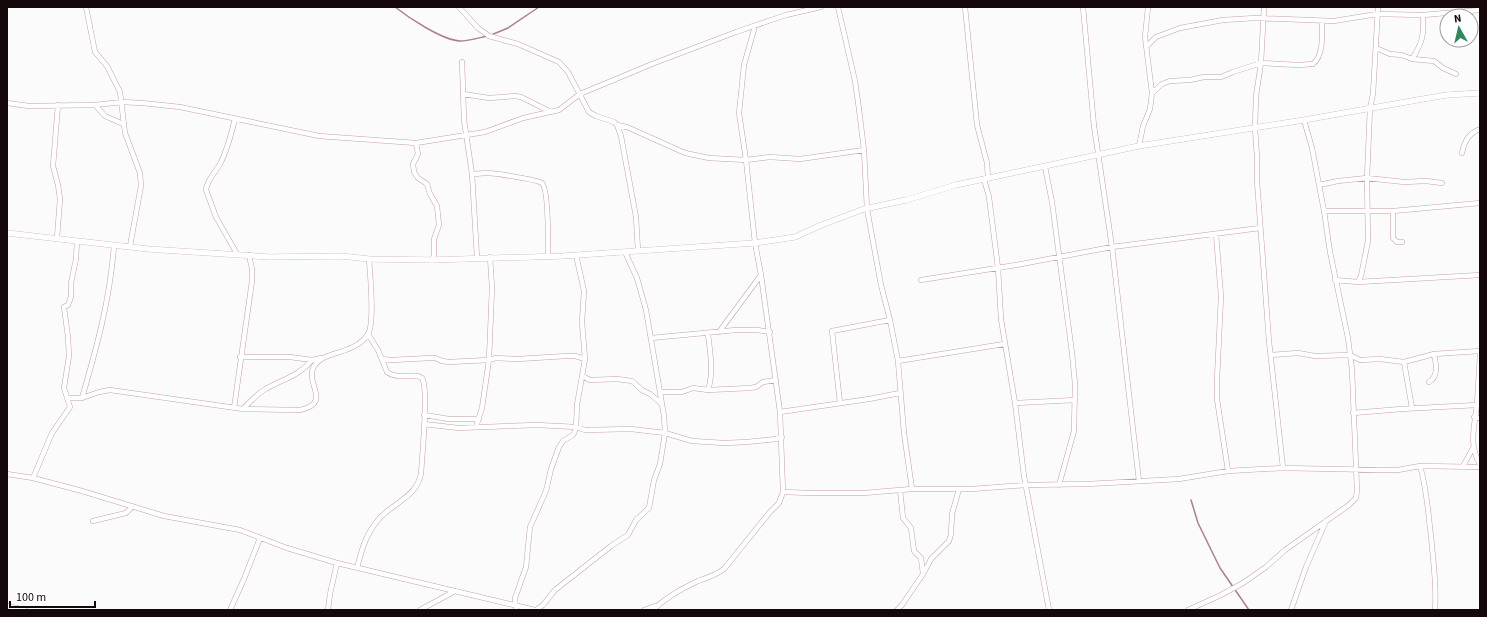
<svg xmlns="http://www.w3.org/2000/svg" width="1487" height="617" viewBox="0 0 1487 617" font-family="'Source Sans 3',sans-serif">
<rect width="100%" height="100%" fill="#fbfbfb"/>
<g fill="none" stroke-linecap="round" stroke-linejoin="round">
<path stroke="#af7f88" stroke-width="1.5" d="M395,7c14,11 47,33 65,34 9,0 18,-3 27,-5
M491,35l17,-7 31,-21
M1191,500l7,23 22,45 29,42"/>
<defs>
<path id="minor" d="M86,7l9,45 12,14 13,26 5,41 15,40 1,13 -11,60
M459,7l19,21 11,8 29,8 41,18 9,10 21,40 7,4 18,6 3,3 4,11 15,81 2,34
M838,7l17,74 4,28 5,41 3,59 14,76 9,35 8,41 6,72 8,56
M965,7l12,118 10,38 1,15
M1083,7l11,119 18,121 27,234
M1264,7l-3,56 -5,33 -1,32 2,29v24l12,160 14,127
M1146,47l10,-10 24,-9 43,-8 32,-2 79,3 43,-7 46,1 57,-5
M1376,48l14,6 12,1 10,4 22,2 9,7 13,6
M1412,59c11,-17 12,-25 11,-44
M462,62l2,58 8,54 5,83
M1152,93l10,-9 8,-3 20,-1 14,-3h17l12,-5 28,-9 37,2 15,-1c11,-9 9,-30 9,-43
M463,94l26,4 27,-2 5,1 30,15
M7,103l22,3 66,-1 27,-3 20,1 38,4 139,29 97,7 69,-11 38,-14 36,-8 21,-16 72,-30 84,-32 50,-17 35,-8
M95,105l10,11 18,8
M235,119c-4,15 -7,29 -14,43 -4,9 -14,17 -15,28l10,27 21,37
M617,125l10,2 58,26 24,5 37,2 24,-3 30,2 64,-9
M416,143l2,11 -5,10 1,8 4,6 9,6 3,10 7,12 2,19 -5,14v16l-2,5
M1139,146l4,-20 7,-17 2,-16 -7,-56 3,-30
M1462,153c2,-12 7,-20 18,-24
M1045,167l7,35 20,151 3,31 -1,47 -15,54
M472,174c5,0 10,-1 15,-1 8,0 51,7 55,10 7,7 6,61 6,73
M984,179l5,18 9,71 3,51 14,84 9,73 25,134
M1319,185l19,-4 29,-3 37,4 22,-1 16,2
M1324,211h69l87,-8
M1393,211v27l4,4h5
M1216,234l5,62 -4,84v19l11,72
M57,238l3,-39 -2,-14 -5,-19 5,-61
M921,280l95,-15 96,-18 148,-19
M1335,280l23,2 122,-7
M1358,282l3,-6 7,-35 -1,-63 3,-70 3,-14 5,-87
M719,332l42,-57
M708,334c2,18 6,38 0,56
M651,338l85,-8h21l13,2
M1480,354c-1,17 -2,33 -3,50 -2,20 -9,41 3,60
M1271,355l27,-2 17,3 35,-1 10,5 20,-1 24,3 30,-8 46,-3
M240,357h50l22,3 9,-2
M382,359l10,1 38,-2h5l7,3 7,1 40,-2 7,-2 22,1 48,-3h9l10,3
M898,361l106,-17
M1404,362l8,46
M582,376l8,4 27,-1 15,2 10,9 8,4 12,10
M1429,382c10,-6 7,-18 5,-28
M660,392h22l11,-4 15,2 42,-2 6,-1 7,-5 13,-2
M68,398h14l17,-6 11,-2 133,19 57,1c33,-7 4,-27 14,-44 7,-10 18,-11 29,-15 9,-3 20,-8 25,-17 7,-11 2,-60 1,-75
M82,398c15,-52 28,-98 32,-153
M840,403l-8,-72 58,-11
M1015,403l60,-3
M234,408l18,-127v-12l-3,-14
M243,409c7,-7 13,-14 21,-19 18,-11 34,-13 48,-30
M780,412l89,-13 31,-6
M1353,413l48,-4 76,-4
M424,415l25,4h30
M1474,417l6,1
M424,424l34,4 79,-3 39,2 9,3 46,-1 34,4 27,8 32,2 23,-1 29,-3 6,-2
M476,427l6,-19 7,-48 3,-72 -2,-31
M1420,466c7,23 8,47 11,70 2,25 6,49 4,74
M1463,466l10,-18
M7,474l26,4 49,13 82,25 76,14 47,18 50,15 198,47
M33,478l19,-45 18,-26 -6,-19 5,-32 -1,-19 -4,-30 4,-2 3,-8v-14l5,-24 1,-18
M900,490l3,28 8,10 3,23 7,7 2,16
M783,492l27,1h54l48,-4h60l54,-4 62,-1 91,-5 49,-8 55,-3 97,2h18l22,-4 60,1
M93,521l33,-8 6,-6
M357,568c5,-19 8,-32 21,-48 14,-17 38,-22 43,-46 1,-18 8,-85 1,-96l-4,-2c-10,0 -23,2 -31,-4l-9,-22 -10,-16
M7,606l18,4
M230,610l14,-31 16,-41
M328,610l2,-16 7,-31
M420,610l35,-19
M516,610l-1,-12 11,-31 4,-40 16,-36 5,-22 8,-22 4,-6 10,-6 3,-6 1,-24 8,-46 -3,-37 2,-31 -8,-36
M536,610l7,-5 12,-15 56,-44 17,-11 8,-15 13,-12 5,-28 6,-16 5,-31 -1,-17 -18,-106 -9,-32 -12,-26
M644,610l11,-4
M653,610c13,-13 28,-21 45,-29 9,-3 18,-6 26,-12l46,-57 9,-9 4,-11 -3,-80 -19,-137 -6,-32 -9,-83 -7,-47 5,-48 11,-39
M897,610l5,-5 21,-31 8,-15 18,-18 2,-7 1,-20 7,-25
M1188,610l33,-15 22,-12 23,-16 19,-17 64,-45 7,-7 1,-8 -5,-120 -4,-32 -18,-86 -6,-41 -12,-63 -8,-28
M1291,610l15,-43 20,-46"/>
<path id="tertiary" d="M7,233l141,16 122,8 71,-1 28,3 63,1 131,-4 192,-13 40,-6 24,-11 45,-17 42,-9 50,-15 183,-39 165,-26 119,-21 24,-4 33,-2"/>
</defs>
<use href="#minor" stroke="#c6a1a7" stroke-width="5.5"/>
<use href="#tertiary" stroke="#c6a1a7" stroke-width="6"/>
<use href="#minor" stroke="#fff" stroke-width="4.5"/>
<use href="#tertiary" stroke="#fff" stroke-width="5.5"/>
</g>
<rect width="1487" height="617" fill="none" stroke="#14080b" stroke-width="16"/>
<g transform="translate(1459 28) rotate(352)"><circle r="19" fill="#ffffff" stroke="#a19c9d"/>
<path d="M0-3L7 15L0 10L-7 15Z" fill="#30885d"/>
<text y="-6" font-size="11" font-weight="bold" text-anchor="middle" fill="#14080b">N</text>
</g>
<path d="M10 601v6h85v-6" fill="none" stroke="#14080b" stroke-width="2"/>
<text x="16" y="601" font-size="12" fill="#14080b" stroke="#ffffff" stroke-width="3" paint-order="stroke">100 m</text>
</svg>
